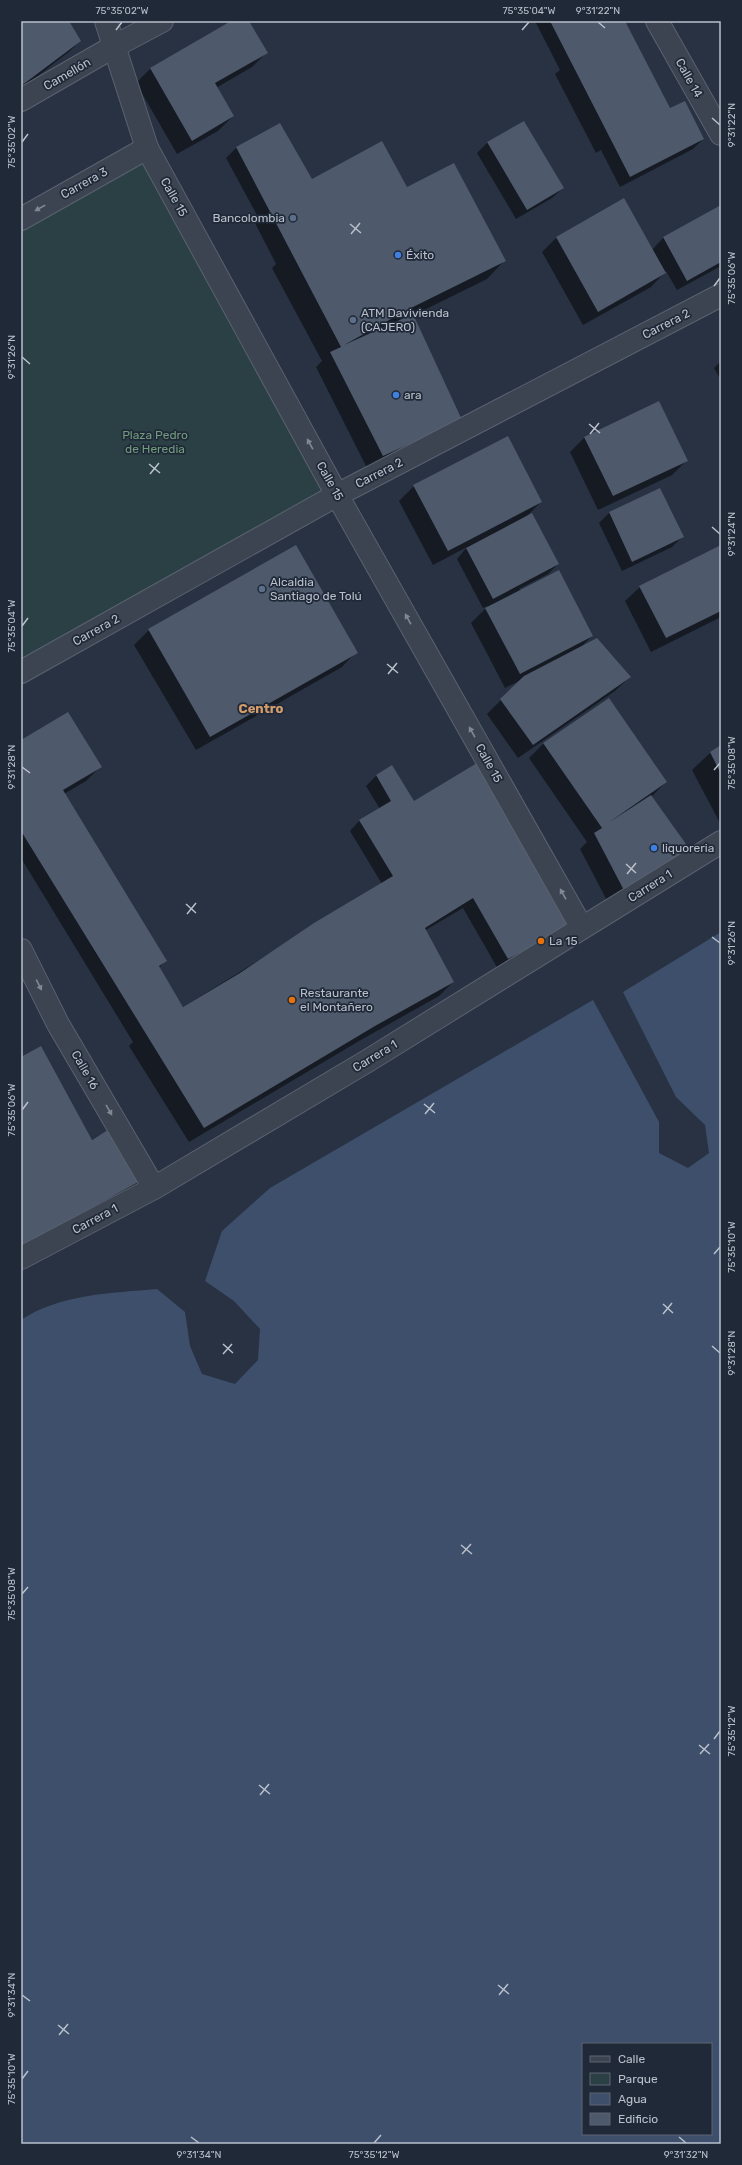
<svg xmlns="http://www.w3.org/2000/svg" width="742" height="2165" viewBox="0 0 742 2165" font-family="Rubik,sans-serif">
<rect width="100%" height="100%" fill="#283243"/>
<path fill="#2a4044" d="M147,148l190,347 -316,177v-453z"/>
<path fill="#3e4f6b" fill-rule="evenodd" d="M721,932v1212h-700v-824c39,-26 91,-27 136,-31l28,23 5,34 12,28 33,10 23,-24 2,-31 -26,-28 -29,-20 17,-50 48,-43 323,-188 66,122v31l29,15 21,-15 -4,-28 -29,-28 -53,-105zM583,2044h128v90h-128z"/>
<path fill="#0007" d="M21,21h47l12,20 -10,10 -49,38z
M233,21h15l19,31 -15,15 -36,21 17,28 -15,15 -41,23 -41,-71 14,-14z
M535,21h89l41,91 38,27 -10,10 -73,38 -19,-37 -5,3 -41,-79 5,-4z
M524,122l39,66 -11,10 -36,21 -39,-66 10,-10z
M280,124l30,55 96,8 98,74 -17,18 -75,37 48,104 -92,50 -52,-103 6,-6 -50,-93 4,-4 -23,-45 4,-4 -31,-57 10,-10z
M624,200l28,50 11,-12 58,-32v60l-44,24 -11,-19 -15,16 -68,38 -41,-73 14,-14z
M721,361v19l-7,-12z
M585,437l101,24 -14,14 -74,35 -28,-58z
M414,486l127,16 -14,14 31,48 -10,10 -29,15 73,47 -12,12 50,29 -15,14 -97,67 -31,-44 34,-34 -16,8 -34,-65 17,-17 -5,2 -26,-49 10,-12 -34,18 -34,-64z
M660,489l22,48 -10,10 -50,24 -23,-48 10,-10z
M721,546v71l-70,35 -26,-51 15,-14z
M149,630l207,22 -14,15 -146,83 -62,-105z
M21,741l79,26 -14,14 -22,13 101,167 -6,7 24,39 199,-123 -32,-53 10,-11 20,-11 -14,-23 11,-11 37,27 155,125 -71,42 -35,-61 -39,23 29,51 -14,14 -80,45 -170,101 -60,-96 4,-4 -112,-184z
M544,743l122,39 -15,15 44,61 -82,54 -33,-63 7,-7 -58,-84z
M721,746v79l-29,-55 18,-17z
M21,1058l70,82 20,-11 30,51 -10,10 -107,60z"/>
<path fill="#4e596b" d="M21,21h48l12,20 -60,45z
M231,21h18l19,32 -53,30 19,33 -42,25 -42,-73z
M550,21h75l45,87 15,-7 19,38 -74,38z
M524,121l40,67 -37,22 -40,-68z
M280,123l32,56 70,-38 25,46 47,-24 52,98 -95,47 -67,37 69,-31 49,106 -79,36 -53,-104 11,-5 -105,-200z
M624,198l42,75 -68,39 -42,-75z
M721,205v57l-34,19 -24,-44z
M659,401l29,60 -75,35 -29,-59z
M508,436l34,66 -94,49 -35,-66z
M660,488l24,49 -52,25 -23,-50z
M532,513l27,51 -66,35 -27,-51z
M296,545l62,108 -148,84 -62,-108z
M721,545v66l-55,27 -27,-52z
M559,570l34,66 -73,38 -35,-66z
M597,638l34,39 -98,68 -33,-46 24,-23z
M609,698l58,84 -59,41 43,-28 45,63 -68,40 -34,-65 8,-5 -59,-85z
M68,712l34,55 -39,23 104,171 -8,5 24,41 57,-34 74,-50 79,-47 -34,-56 32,-19 -15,-26 16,-10 22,36 63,-38 93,164 -62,32 -35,-61 -48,30 29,54 -79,44 -171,102 -183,-297v-91z
M721,745v29l-11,-22z
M41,1046l51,94 19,-12 31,52 -121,67v-190z"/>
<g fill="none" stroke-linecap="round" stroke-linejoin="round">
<defs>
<path id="pedestrian" d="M21,100l92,-53"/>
<path id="minor" d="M657,21l64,113
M113,47l49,-26
M21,219l126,-71
M337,495l384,-200"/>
<path id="tertiary" d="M106,21l41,127 190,347 245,433
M21,672l316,-177
M21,950l37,74 96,164
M21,1258l133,-70 215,-128 352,-218"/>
</defs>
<use href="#pedestrian" stroke="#5a6270" stroke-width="24"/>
<use href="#minor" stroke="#5a6270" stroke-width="24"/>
<use href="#tertiary" stroke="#5a6270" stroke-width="24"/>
<use href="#pedestrian" stroke="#3c4452" stroke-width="22"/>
<use href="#minor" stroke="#3c4452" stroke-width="22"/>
<use href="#tertiary" stroke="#3c4452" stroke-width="22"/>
</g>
<defs><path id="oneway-solid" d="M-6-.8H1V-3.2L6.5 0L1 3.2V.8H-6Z"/></defs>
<g fill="#818895">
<use href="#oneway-solid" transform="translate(40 208) rotate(151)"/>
<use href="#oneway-solid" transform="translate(310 444) rotate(-119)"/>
<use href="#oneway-solid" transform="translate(408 619) rotate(-119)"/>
<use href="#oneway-solid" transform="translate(472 732) rotate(-119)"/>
<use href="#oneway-solid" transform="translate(563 894) rotate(-119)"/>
<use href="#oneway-solid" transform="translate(39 985) rotate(63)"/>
<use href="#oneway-solid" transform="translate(109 1110) rotate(60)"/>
</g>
<path fill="none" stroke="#b9c0cc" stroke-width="1.5" d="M598,22l7,6M116,30l6,-8M522,30l7,-8M712,118l8,7M22,142l6,-8M350,224l11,9M351,234l9,-11M714,286l6,-8M22,357l8,7M589,424l11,9M590,434l9,-11M149,464l11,9M150,474l9,-11M712,527l8,7M22,626l6,-8M387,664l11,9M388,674l9,-11M22,767l8,6M714,770l6,-7M626,864l10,9M627,874l9,-11M186,904l10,9M187,914l9,-11M712,937l8,6M424,1104l11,9M22,1110l6,-8M425,1114l9,-11M714,1254l6,-7M663,1304l10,9M663,1314l9,-11M223,1344l10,9M712,1346l8,7M223,1354l9,-10M461,1545l11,9M462,1554l9,-10M22,1594l6,-7M714,1739l6,-8M699,1745l11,9M700,1754l9,-10M259,1785l11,9M260,1795l9,-11M498,1985l11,9M22,1995l8,6M499,1995l9,-11M58,2025l11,9M59,2035l9,-11M22,2079l6,-8M191,2137l8,6M679,2137l7,6M374,2143l7,-8"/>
<g fill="#5c6f8a" stroke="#202938" stroke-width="1.5">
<circle cx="293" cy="218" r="4"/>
<circle cx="353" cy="320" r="4"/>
<circle cx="262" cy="589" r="4"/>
</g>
<g fill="#3f7fe0" stroke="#202938" stroke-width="1.5">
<circle cx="398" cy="255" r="4"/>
<circle cx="396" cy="395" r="4"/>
<circle cx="654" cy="848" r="4"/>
</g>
<g fill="#e8710a" stroke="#202938" stroke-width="1.5">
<circle cx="541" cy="941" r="4"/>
<circle cx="292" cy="1000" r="4"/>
</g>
<g text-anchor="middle" stroke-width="3.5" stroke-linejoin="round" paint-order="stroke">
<g font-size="12" fill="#b9c0cc" stroke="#202938">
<text transform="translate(67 74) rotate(-30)" y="4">Camellón</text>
<text transform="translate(689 78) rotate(61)" y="4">Calle 14</text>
<text transform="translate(84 183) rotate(-29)" y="4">Carrera 3</text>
<text transform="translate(174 197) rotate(61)" y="4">Calle 15</text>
<text transform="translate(666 324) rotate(-27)" y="4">Carrera 2</text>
<text transform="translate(379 473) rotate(-27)" y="4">Carrera 2</text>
<text transform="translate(330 481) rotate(61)" y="4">Calle 15</text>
<text transform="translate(96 630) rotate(-29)" y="4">Carrera 2</text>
<text transform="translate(489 763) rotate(61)" y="4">Calle 15</text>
<text transform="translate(650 886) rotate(-32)" y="4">Carrera 1</text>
<text transform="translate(375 1056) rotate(-31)" y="4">Carrera 1</text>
<text transform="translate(85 1070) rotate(60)" y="4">Calle 16</text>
<text transform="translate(95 1219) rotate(-28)" y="4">Carrera 1</text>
</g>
<g font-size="12" fill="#b9c0cc" stroke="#202938" text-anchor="start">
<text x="285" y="222" text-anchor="end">Bancolombia</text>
<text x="406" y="259">Éxito</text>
<text x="361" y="317">ATM Davivienda<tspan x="361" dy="14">(CAJERO)</tspan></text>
<text x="404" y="399">ara</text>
<text x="270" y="586">Alcaldia<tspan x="270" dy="14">Santiago de Tolú</tspan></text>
<text x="662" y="852">liquoreria</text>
<text x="549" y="945">La 15</text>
<text x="300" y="997">Restaurante<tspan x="300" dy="14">el Montañero</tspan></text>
</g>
<g font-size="12" fill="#719c7c" stroke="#202938">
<text x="155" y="439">Plaza Pedro<tspan x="155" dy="14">de Heredia</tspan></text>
</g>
<g font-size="13" font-weight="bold" fill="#d49d6c" stroke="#202938">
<text x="261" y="713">Centro</text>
</g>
</g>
<rect width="742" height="2165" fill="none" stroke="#202938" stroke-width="44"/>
<rect x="582" y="2043" width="130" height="92" fill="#202938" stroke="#5d6573"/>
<rect x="590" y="2056" width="20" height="6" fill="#3c4452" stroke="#5d6573"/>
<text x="618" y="2063" font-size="12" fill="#b9c0cc">Calle</text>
<rect x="590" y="2073" width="20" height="12" fill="#2a4044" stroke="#5d6573"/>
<text x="618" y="2083" font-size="12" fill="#b9c0cc">Parque</text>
<rect x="590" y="2093" width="20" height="12" fill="#3e4f6b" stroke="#5d6573"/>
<text x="618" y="2103" font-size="12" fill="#b9c0cc">Agua</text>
<rect x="590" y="2113" width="20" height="12" fill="#4e596b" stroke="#5d6573"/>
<text x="618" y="2123" font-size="12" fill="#b9c0cc">Edificio</text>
<rect x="22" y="22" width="698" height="2121" fill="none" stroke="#b9c0cc" stroke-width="1.5"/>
<g font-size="10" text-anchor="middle" fill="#b9c0cc">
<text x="122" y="14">75°35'02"W</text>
<text x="529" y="14">75°35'04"W</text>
<text x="598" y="14">9°31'22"N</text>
<text transform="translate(731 125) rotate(-90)" y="4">9°31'22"N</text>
<text transform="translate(11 142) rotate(-90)" y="4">75°35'02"W</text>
<text transform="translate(731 278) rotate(-90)" y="4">75°35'06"W</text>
<text transform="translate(11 357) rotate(-90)" y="4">9°31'26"N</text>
<text transform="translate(731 534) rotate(-90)" y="4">9°31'24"N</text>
<text transform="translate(11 626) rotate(-90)" y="4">75°35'04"W</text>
<text transform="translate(731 763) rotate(-90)" y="4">75°35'08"W</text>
<text transform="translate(11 767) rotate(-90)" y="4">9°31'28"N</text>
<text transform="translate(731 943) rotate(-90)" y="4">9°31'26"N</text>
<text transform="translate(11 1110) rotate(-90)" y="4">75°35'06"W</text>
<text transform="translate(731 1247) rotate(-90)" y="4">75°35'10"W</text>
<text transform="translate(731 1353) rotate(-90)" y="4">9°31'28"N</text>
<text transform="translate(11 1594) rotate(-90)" y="4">75°35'08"W</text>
<text transform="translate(731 1731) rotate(-90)" y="4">75°35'12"W</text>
<text transform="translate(11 1995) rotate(-90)" y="4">9°31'34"N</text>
<text transform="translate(11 2079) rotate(-90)" y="4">75°35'10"W</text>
<text x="199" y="2158">9°31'34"N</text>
<text x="374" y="2158">75°35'12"W</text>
<text x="686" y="2158">9°31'32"N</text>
</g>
</svg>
